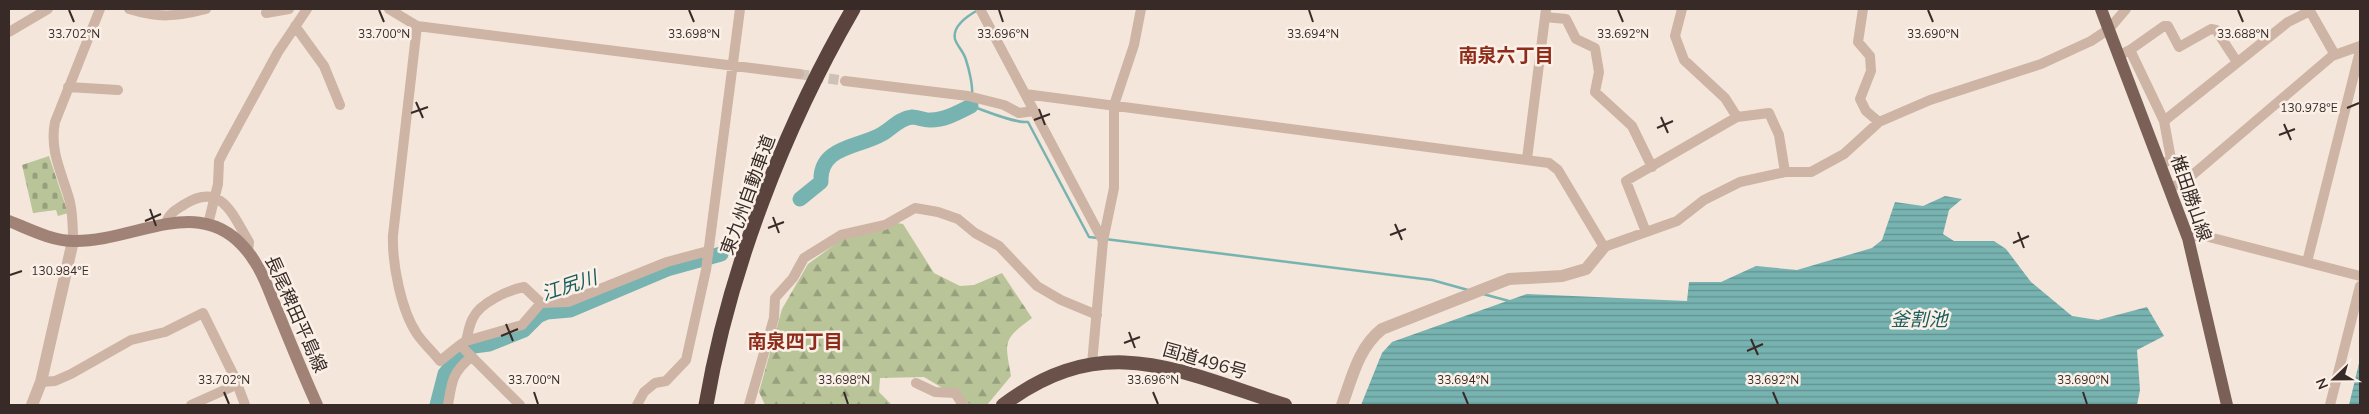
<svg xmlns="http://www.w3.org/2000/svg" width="2369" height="414" viewBox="0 0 2369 414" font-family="'Nunito Sans','Noto Sans JP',sans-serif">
<defs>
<pattern id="forest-firs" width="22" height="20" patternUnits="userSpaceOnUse" patternTransform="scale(1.25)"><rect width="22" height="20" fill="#b9c499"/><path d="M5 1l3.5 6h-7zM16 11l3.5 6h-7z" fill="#979f7d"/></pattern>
<pattern id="cemetery-stones" width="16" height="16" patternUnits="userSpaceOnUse" patternTransform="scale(1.25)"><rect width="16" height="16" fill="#b9c499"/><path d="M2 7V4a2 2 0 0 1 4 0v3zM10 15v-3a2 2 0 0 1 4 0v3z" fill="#979f7d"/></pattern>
<pattern id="water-rules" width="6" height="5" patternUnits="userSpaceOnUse" patternTransform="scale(1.25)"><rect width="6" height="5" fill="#77b3b1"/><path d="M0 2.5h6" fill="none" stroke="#639290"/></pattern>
</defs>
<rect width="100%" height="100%" fill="#f4e6da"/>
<path fill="url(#forest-firs)" d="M890,222l13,2 31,49 26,13 14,-1 28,-12 30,45c-30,22 -27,23 -21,58l-24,29h-16l-47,-28 -44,1 -1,14 13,13h-127l-6,-13 23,-83 26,-45 33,-24z"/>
<path fill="url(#cemetery-stones)" d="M49,156l19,57 -10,3 -2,-6 -23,3 -11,-48z"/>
<path fill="url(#water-rules)" d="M1945,196l17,3 -13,11 -6,24 11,7h40l12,8 25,33 41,34 26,4 49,-13 17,29 -27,14 3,40 -3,15h-776l21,-52 10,-11 135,-48 160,7 2,-19h32l35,-16 41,4 75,-22 10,-8 13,-38 28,4z
M2360,359v46h-11z"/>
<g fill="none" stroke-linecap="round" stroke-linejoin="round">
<path stroke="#77b3b1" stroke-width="2.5" d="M972,95c1,-9 -3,-26 -6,-35 -2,-8 -9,-14 -11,-21 -3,-13 14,-24 23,-29
M971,100v6c15,5 42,17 57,16l61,115 9,1
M1105,239l327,41 36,10
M1483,294l26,7"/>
<path stroke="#77b3b1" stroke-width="15" d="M800,199l21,-17c-2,-36 37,-34 61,-48 9,-5 18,-16 30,-17 6,0 13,4 19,3 14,0 28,-8 40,-14
M437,405l8,-31 15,-19 14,-9 15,-2 35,-14 14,-14 9,-4 23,-2 97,-41 54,-15"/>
<path stroke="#cec1b6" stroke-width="10" stroke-dasharray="10 5" stroke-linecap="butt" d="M799,74l46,7"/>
<path stroke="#cdb4a5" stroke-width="10" d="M129,9c30,9 46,8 77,0
M389,9l28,17 382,48
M980,9l123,232
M1682,9l-7,27 9,24 41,38 12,19
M1863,9l-5,33 12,14 1,15 -11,28 6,12 13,11
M266,13l23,-4
M1545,17l21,2 10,20 19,9 4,24 -4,20 37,34 20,41
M295,26l29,40 16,39
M417,26l-24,209c-1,29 8,75 24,99 6,9 16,18 23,27l20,-16 60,60
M9,32l39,-23
M2130,50l34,-24h4l11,21 32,-18 5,1 21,32
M2124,53l6,-3 34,71 7,38 -9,5
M845,81l123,15 36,9 15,8 15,-2
M68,87l50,3
M1025,94l524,69 9,7 46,77 73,-26 27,-21 36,-18 45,-10h26l33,-18 35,-32 51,-22 111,-36 50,-23 18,-12 17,-20
M2164,121l124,-99 22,-11 25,44
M1527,159l19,-150
M2171,187l12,-4 149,-127 28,-10
M166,223c3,-10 10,-13 19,-19 37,-23 48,12 64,38l-1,9
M208,224l10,-40 1,-23 5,-10 54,-99 29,-43
M1646,232l-20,-51 111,-64 32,-4 10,22 6,37
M2188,238l13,-3 159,41
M73,241c0,-13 0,-25 -3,-39 -7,-27 -21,-50 -15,-80l45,-113
M2307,262l53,-211
M466,341l56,-16 19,-22
M460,345l6,-4c2,-7 3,-16 7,-23 7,-15 35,-28 51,-31l17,16 27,-1 99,-40 41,-11
M1092,364l11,-123 11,-53v-83l20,-60 7,-36
M41,382l14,-1 16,-7 60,-34 34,-8 38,-19 32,65 10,27
M916,383l19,9 20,1 8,12
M191,405l47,-21
M448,405c4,-24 4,-32 23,-48
M637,405l7,-13 11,-9 11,-2 20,-21 20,-90 34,-261
M749,405l25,-87 1,-20 18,-20 11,-20 37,-23 44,-10 30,-17 23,4 20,7 17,14 24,13 38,40 24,14 36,15
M2330,405l30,-119"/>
<path stroke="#cdb4a5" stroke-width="12" d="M32,405l9,-23 32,-141
M1342,405c10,-27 16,-57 40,-76l127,-50 53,-3 24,-7 18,-22"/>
<path stroke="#a18276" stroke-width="12" d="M9,221c20,8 43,20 65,20 65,1 134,-55 181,21 10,15 15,32 22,48 13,32 26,64 40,95"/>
<path stroke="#7b6057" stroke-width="12" d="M2101,9l87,229 39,167"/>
<path stroke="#6a524a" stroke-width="14" d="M1003,405c101,-76 175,-34 282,0"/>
<path stroke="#5a443d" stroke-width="15" d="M706,405c23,-135 78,-277 147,-396"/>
</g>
<path fill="none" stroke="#382b27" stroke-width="2" d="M69,10l5,12M379,10l5,12M689,10l5,12M999,10l4,12M1309,10l4,12M1618,10l5,12M1928,10l5,12M2238,10l5,12M416,102l7,16M2347,108l12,-5M1039,109l6,16M411,113l17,-6M1661,117l7,16M1034,120l16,-6M2284,124l7,16M1657,128l16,-7M2279,135l16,-6M150,209l6,17M773,217l6,16M145,221l16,-7M1395,224l7,16M768,228l16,-6M2018,232l6,16M1390,235l16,-6M2013,243l16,-7M10,275l12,-4M506,324l7,17M1129,332l6,16M501,336l17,-7M1751,339l7,16M1124,343l16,-6M1747,351l16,-7M224,392l5,12M534,392l4,12M844,392l4,12M1153,392l5,12M1463,392l5,12M1773,392l5,12M2083,392l4,12"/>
<g text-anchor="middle" stroke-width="5" stroke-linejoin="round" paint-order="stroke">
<g font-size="18" fill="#382b27" stroke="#fbf0e7">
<text transform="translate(748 195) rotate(-70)" y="6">東九州自動車道</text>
<text transform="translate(2191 198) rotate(71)" y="6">椎田勝山線</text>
<text transform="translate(296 314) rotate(66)" y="6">長尾稗田平島線</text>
<text transform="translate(1205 361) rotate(16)" y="6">国道496号</text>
</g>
<g font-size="19" font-weight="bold" fill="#8d2c1a" stroke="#fbf0e7">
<text x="1506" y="62">南泉六丁目</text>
<text x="795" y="348">南泉四丁目</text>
</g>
<g font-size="19" font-style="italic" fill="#195d5c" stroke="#fbf0e7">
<text transform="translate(569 285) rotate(-18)" y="7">江尻川</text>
<text x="1919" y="326">釜割池</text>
</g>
</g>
<g font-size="12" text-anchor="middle" fill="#382b27" stroke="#fbf0e7" stroke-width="5" stroke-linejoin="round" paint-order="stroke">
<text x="1313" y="38">33.694°N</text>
<text x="74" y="38">33.702°N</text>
<text x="384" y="38">33.700°N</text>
<text x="694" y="38">33.698°N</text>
<text x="1003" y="38">33.696°N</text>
<text x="1623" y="38">33.692°N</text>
<text x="1933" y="38">33.690°N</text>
<text x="2243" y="38">33.688°N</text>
<text x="2309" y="112">130.978°E</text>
<text x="60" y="275">130.984°E</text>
<text x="224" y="384">33.702°N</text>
<text x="534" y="384">33.700°N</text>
<text x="844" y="384">33.698°N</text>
<text x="1153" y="384">33.696°N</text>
<text x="1463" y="384">33.694°N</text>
<text x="1773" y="384">33.692°N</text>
<text x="2083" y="384">33.690°N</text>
</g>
<rect width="2369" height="414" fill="none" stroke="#382b27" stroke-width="20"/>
<g transform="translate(2334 379) rotate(248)" stroke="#fbf0e7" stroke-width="4" paint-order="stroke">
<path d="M0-4L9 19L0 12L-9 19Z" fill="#382b27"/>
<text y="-8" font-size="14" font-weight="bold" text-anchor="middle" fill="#382b27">N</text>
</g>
</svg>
